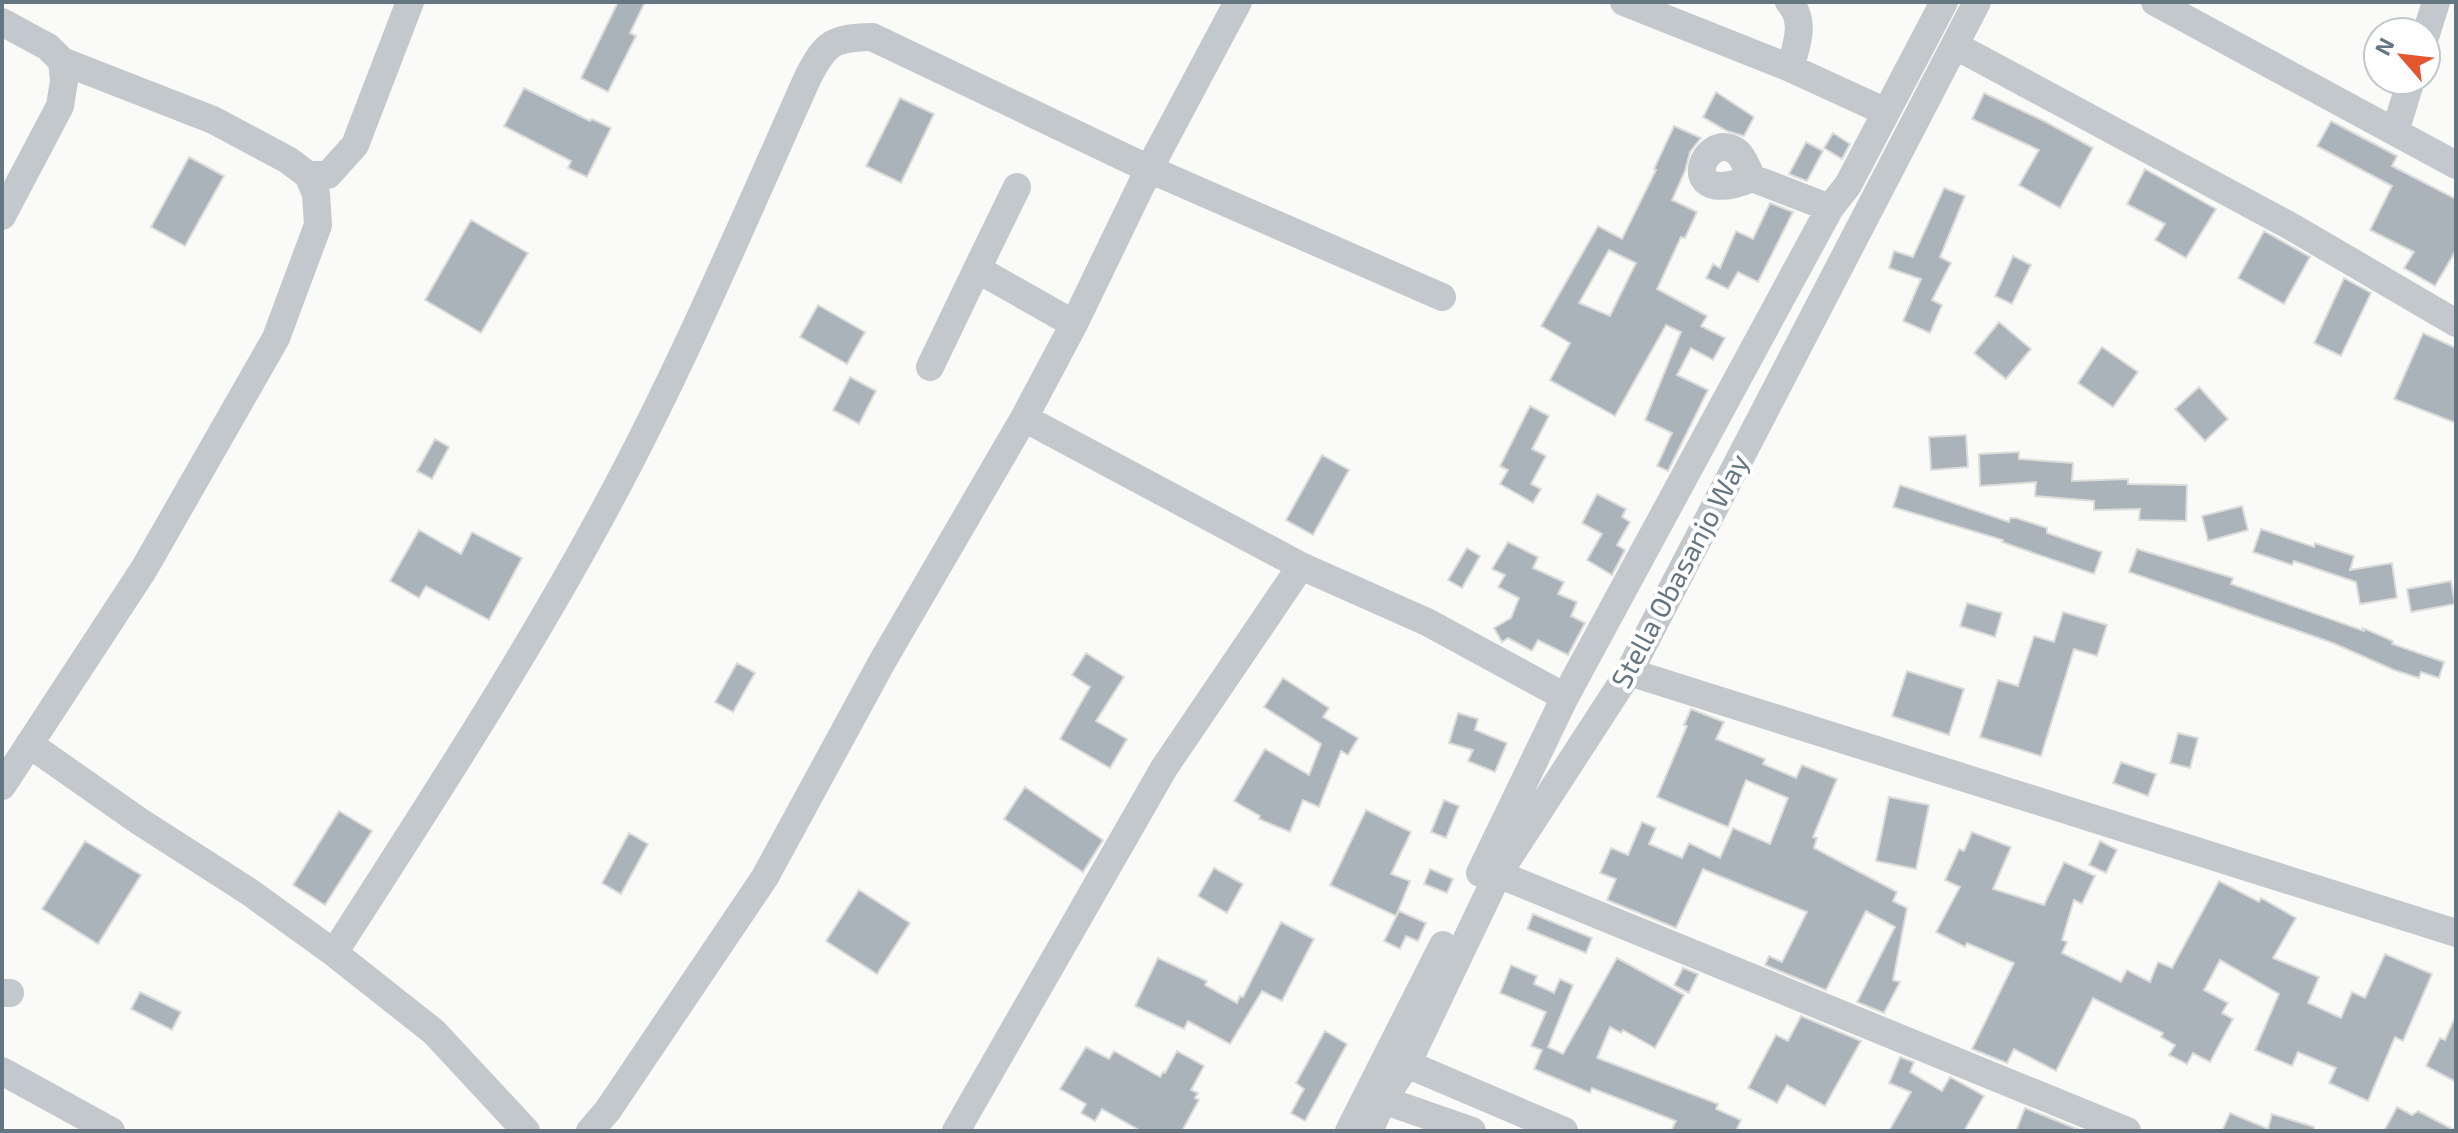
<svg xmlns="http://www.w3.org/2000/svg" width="2458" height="1133" viewBox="0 0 2458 1133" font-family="'Exo 2',sans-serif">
<rect width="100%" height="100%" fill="#fafaf8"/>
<path fill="#aab3b9" stroke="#dcdcda" stroke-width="2" fill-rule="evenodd" d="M618,2h27l-15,31 6,3 -28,56 -27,-14z
M524,88l66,33 2,-2 19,9 -24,49 -19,-9 3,-7 -67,-35z
M1716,92l38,25 -10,19 -17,-5 -24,-14z
M1984,93l60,28 49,27 -33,60 -41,-23 20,-35 -67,-31z
M900,98l34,16 -33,69 -35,-17z
M2331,121l66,35 -5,10 64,33v51l-21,36 -31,-18 10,-16 -44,-22 22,-44 -75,-40z
M1674,126l27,12 -11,14 -5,19 -13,29 25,12 -12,26 -4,-1 -24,52 50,27 -6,10 24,12 -12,22 -22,-12 -14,27 31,15 -40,81 -11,-5 15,-33 -27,-13 36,-88 -15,-7 -51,91 -65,-36 20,-37 -29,-17 57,-100 24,13 34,-69 -2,-1zM1609,250l27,13 -26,53 -31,-13z
M1833,133l17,11 -8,15 -18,-11z
M1806,142l17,9 -16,30 -18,-7z
M189,157l35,19 -39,70 -34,-19z
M2145,169l71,40 -30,49 -31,-18 10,-16 -38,-20z
M1944,188l21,8 -25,61 11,6 -19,37 10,5 -12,28 -27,-12 18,-42 -32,-11 5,-17 19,6z
M1770,203l23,9 -35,70 -20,-10 -10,17 -22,-11 7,-14 7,4 16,-37 17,8z
M471,220l57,33 -47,80 -56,-33z
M2264,231l46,26 -26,47 -46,-26z
M2013,256l18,9 -19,39 -17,-8z
M2344,278l27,15 -30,63 -27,-13z
M818,305l47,27 -18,32 -47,-27z
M1999,322l32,27 -25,30 -32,-26z
M2423,333l33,15v75l-62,-24z
M2102,347l36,25 -25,35 -35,-24z
M850,377l26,14 -17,33 -26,-14z
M2199,387l29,32 -23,22 -30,-32z
M1530,406l19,10 -17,33 14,7 -15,28 10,5 -8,14 -33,-19 8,-14 -8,-4z
M1966,435l2,32 -37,3 -2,-33z
M435,439l14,8 -17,32 -15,-8z
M2019,452v7l54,4 -1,18 56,-2v5l59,1 -1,36 -47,-1 1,-11 -46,1v-9l-59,-5 1,-14 -56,4 -1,-32z
M1322,455l27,15 -36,65 -27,-15z
M1900,485l109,37 1,-4h6l31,10v5l55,19 -8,22 -92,-32 1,-2 -110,-33z
M1597,494l29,15 -4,8 8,5 -13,23 8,5 -13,25 -25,-15 15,-26 -20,-11z
M2242,506l6,24 -40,11 -6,-25z
M2261,529l53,18 1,-4 39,13 -4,14 42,-7 5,35 -37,6 -4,-22 -62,-21 -2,4 -39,-13z
M419,530l42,24 11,-22 50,26 -33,62 -63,-34 -7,12 -29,-17z
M1508,542l30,15 -5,11 31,14 -6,12 19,8 -6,14 14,7 -17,32 -30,-15 -6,11 -24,-13 -6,4 -8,-14 17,-10 8,-20 -21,-11 7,-12 -13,-6z
M1467,548l13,8 -18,32 -14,-8z
M2137,549l96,29 -2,6 133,47 -1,-3 30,13 -1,3 52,18 -5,16 -18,-6 -2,6 -25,-8 -61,-27 -204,-71z
M2451,581l4,23 -44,8 -4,-23z
M1967,603l35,10 -7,24 -35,-11z
M2063,612l44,13 -10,31 -23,-7 -33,107 -61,-19 18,-57 20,6 16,-50 20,6z
M1086,653l38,24 -28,44 31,18 -17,29 -50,-29 30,-52 -18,-12z
M737,663l18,10 -22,39 -18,-10z
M1907,671l57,18 -15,46 -57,-19z
M1283,678l46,30 -6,9 35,21 -10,17 -7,-4 -22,56 -16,-7 -13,32 -31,-13 1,-3 -26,-15 31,-52 44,26 12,-31 -57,-37z
M1691,709l33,13 -8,17 49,20 -2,5 33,14 6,-13 35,14 -24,58 4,1 -3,10 83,44 -4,9 14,7 -14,72 7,2 -16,31 -27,-11 38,-75 -29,-16 -40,79 -61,-25 4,-9 13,6 25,-50 -104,-43 -27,59 -69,-28 9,-21 -16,-6 11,-25 17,7 14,-33 14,6 -7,16 33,14 7,-15 31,15 13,-30 37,16 18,-46 -42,-18 -18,47 -71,-30 30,-71 -3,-1z
M1458,713l20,6 -3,11 32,13 -12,29 -27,-11 5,-11 -24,-7z
M2178,733l20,5 -8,30 -20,-5z
M2121,762l35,12 -8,22 -35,-13z
M1025,787l78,53 -20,32 -79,-53z
M1889,797l40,8 -13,64 -40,-8z
M1444,800l15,6 -13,32 -15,-6z
M1366,810l45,22 -20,42 19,7 -14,35 -66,-31z
M339,811l33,20 -47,74 -32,-20z
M1972,832l39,15 -18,42 51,16 20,-43 31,14 -13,28 -8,-4 -12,40 5,2 -5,11 59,29 6,-12 23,12 8,-20 14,6 47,-87 40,21 2,-4 35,20 -23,40 46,19 -11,26 33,15 11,-26 13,6 20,-44 47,20 -29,67 -8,-4 -27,64 -39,-18 7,-15 -38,-16 -6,14 -37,-16 24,-56 -59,-34 -16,30 24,13 -6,10 11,6 -23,43 -17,-9 -6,11 -18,-9 6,-10 -14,-8 2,-4 -70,-35 -37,73 -42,-22 -7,14 -35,-14 42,-86 -47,-20 -2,4 -29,-15 24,-45 -15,-7 14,-31 5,2z
M629,833l19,11 -27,50 -19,-11z
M85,841l56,34 -43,69 -56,-35z
M2100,841l17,9 -11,23 -17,-8z
M1214,868l29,16 -16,29 -29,-17z
M1430,869l23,10 -6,14 -23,-9z
M859,890l51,33 -33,51 -51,-33z
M1399,911l27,12 -8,18 -12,-5 -6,13 -16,-8z
M1533,914l59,24 -6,15 -59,-24z
M1281,922l33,17 -32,62 -20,-10 -32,53 -42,-23 -4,8 -49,-23 23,-48 49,23 -2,4 32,18 3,-7 3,1z
M1617,958l67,37 -29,53 -32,-18 -2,3 -11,-6 -13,31 121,46 -2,5 25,11 -5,11h-65l5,-10 -84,-33 -2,5 -56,-24 8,-19 -11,-4 15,-34 -46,-19 11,-28 26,11 -3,8 20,9 6,-14 13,6 -25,62 15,7z
M1683,968l15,6 -9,19 -15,-8z
M140,992l41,20 -9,18 -41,-21z
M2456,1015v67l-30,-16 14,-28 5,2z
M1801,1016l60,25 -36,65 -38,-21 -10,18 -29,-15 28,-53 12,6z
M1325,1031l22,13 -42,77 -14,-8 13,-24 -8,-6z
M1086,1047l23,12 5,-8 46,26 3,-5 2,1 12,-22 27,15 -13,24 7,3 -3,5 4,2 -17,31h-41l-39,-22 -7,12 -14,-8 5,-9 -26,-15z
M1900,1057l14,5 -4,10 32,19 8,-14 34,19 -20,35h-75l22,-39 -22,-9z
M2397,1107l15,8 6,-4 38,20h-72z
M2025,1108l57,23h-66z
M2230,1113l38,16 4,-15 42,13v4h-92z"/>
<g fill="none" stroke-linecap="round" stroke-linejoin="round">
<path stroke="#c3c8cc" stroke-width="28" d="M1624,2l166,66 96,44
M1789,2c18,20 7,44 1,66
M2155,2l301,163
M2,22l46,25 14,14 2,20 -4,25 -58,110
M2426,34l10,-32
M1956,46l336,181 164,96
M2395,132l16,-52
M308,175h20l27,-30 55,-143
M1752,178c-4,-8 -9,-22 -16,-27 -33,-23 -63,60 16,27l78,30
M1017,187l-40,82 97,55
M930,367l47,-98
M1024,418l277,148 126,56 138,75
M1629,672l827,261
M29,744l110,77 112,72 83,60 100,79 92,99
M2,786l142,-217 132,-231 42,-113 -2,-31 -8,-19 -20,-15 -75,-40 -151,-59
M1480,873l85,-176 265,-489 18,-23 96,-183
M1498,874l629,257
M334,953c93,-145 189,-292 271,-444 76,-140 138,-287 203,-432 18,-35 25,-39 64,-40l277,132 293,128
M2,993h8
M1407,1064l157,67
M2,1071l109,60
M1383,1100l89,31
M590,1131l18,-21 157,-233 117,-215 142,-244 50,-94 75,-155 89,-167
M956,1131l208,-363 137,-202
M1349,1131l94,-186
M1369,1131l14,-31 24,-36 91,-190 131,-202 348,-670"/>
</g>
<g text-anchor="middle" stroke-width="8" stroke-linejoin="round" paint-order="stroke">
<g font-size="28" fill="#657683" stroke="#fff">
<text transform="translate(1680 571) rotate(-62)" y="10">Stella Obasanjo Way</text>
</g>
</g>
<rect width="2458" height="1133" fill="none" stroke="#657683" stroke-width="8"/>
<g transform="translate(2402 56) rotate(298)"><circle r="38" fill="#ffffff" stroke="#c1c8cd" stroke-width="2"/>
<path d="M0-6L14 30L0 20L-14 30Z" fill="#e4572e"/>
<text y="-12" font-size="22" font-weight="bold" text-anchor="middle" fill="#657683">N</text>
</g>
</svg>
